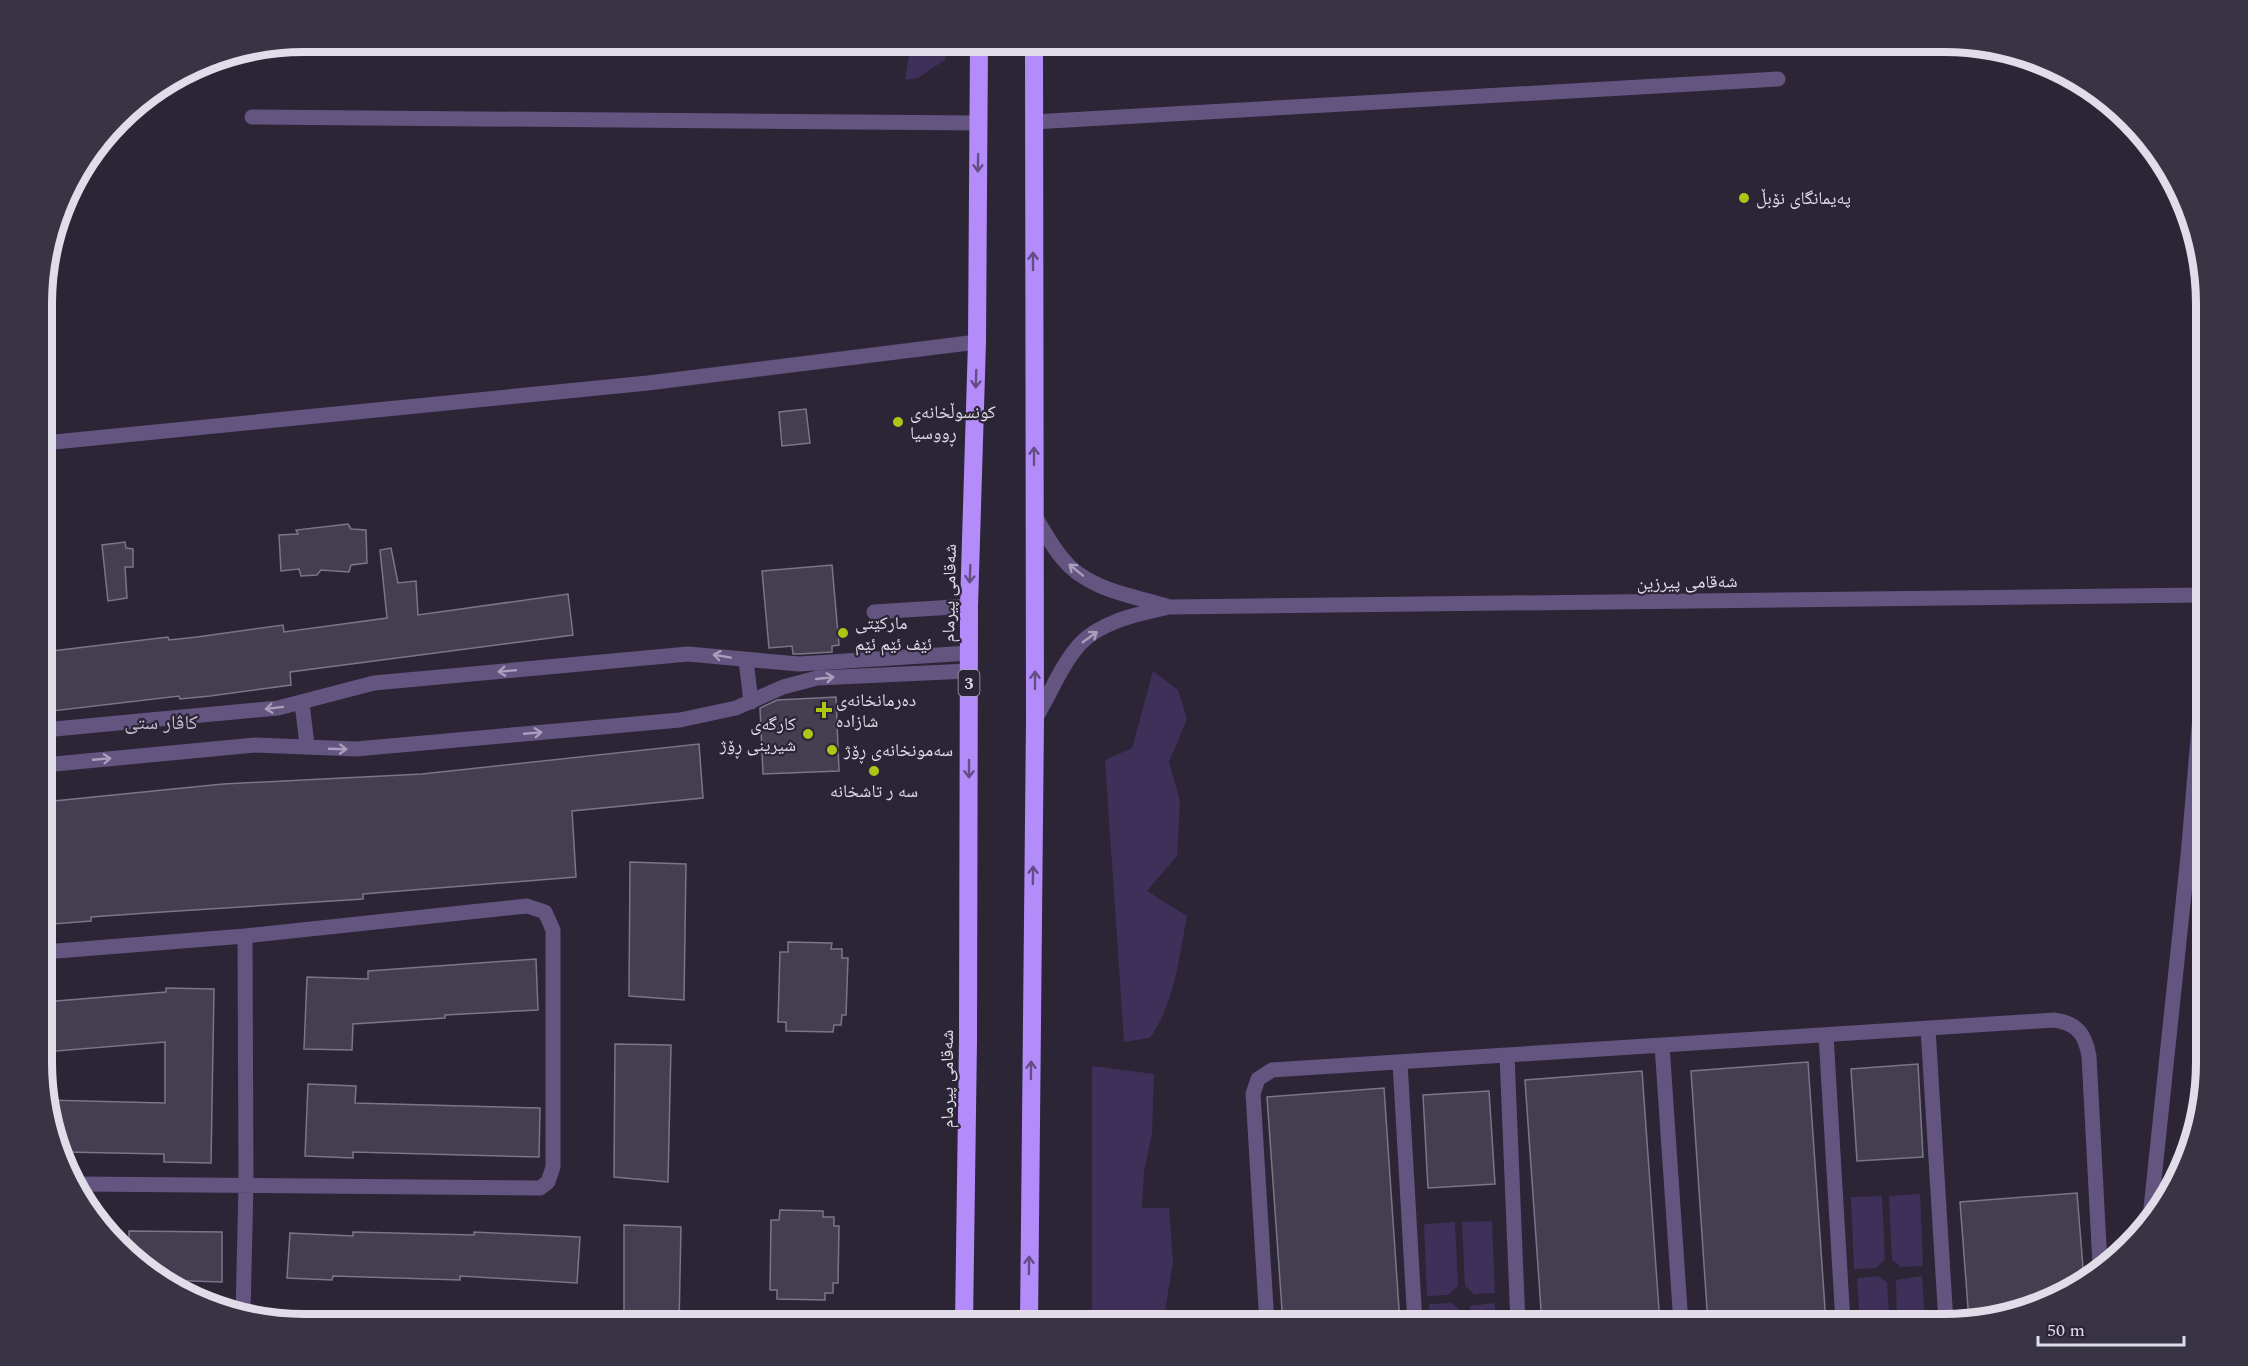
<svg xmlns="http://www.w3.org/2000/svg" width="2248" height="1366" viewBox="0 0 2248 1366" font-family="Spectral,'Noto Naskh Arabic',serif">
<rect width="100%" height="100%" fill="#2b2536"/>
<path fill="#3e3058" d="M911,42h31l4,17 -28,19 -13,2z
M1153,671l25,19 9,29 -18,43 11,39 -3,55 -30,35 40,25c-8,41 -12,86 -37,122l-26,4 -19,-282 27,-12z
M1092,1066l62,8 -2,59 -8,39 -2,36h27l4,54 -10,62h-71z
M1920,1194l3,72 -22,1 -9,-7 -3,-64z
M1882,1196l3,63 -9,9 -22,1 -3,-72z
M1492,1221l3,72 -21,1 -9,-8 -3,-64z
M1455,1222l3,64 -10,9 -21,1 -3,-72z
M1879,1276l8,7 3,40h-30l-3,-45z
M1922,1276l3,47h-28l-1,-43z
M1452,1303l7,7 1,14h-29l-2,-20z
M1495,1303l1,21h-28l2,-18z"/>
<path fill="#443e50" stroke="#7b7589" stroke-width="1.5" d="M806,409l4,34 -28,3 -3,-34z
M348,524l3,5 15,1 1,33 -16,2 -2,7 -28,-2 -4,5 -16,1 -2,-7 -18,2 -2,-36 19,-1 -2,-4z
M125,542l1,6 7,1v18h-8l2,31 -19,3 -6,-56z
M391,548l7,35 18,-2 2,34 150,-21 5,41 -283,37 1,13 -81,11 -30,3 -1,-3 -135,16v-60l124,-15 1,3 28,-3 86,-12 1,7 103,-14 -7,-68z
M832,565l7,80 -7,1v6l-33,2h-6l-1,-8 -23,2 -7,-77z
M836,697l3,74 -76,3 -3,-66 17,-8z
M699,744l4,54 -131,13 4,66 -213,17v5l-216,14 -56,4v4l-38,3 -4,-66h-5v-56l179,-18 199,-10z
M630,862l56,2 -2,136 -55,-4z
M788,942l44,1 -1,6h11v9h6l-2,57h-4l-1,10h-7l-1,7 -47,-1v-9h-8l2,-70h8z
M536,959l2,51 -93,5v3l-92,6 -1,26 -48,-1 3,-72 61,2v-8z
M166,988l48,1 -3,174 -47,-1v-8l-99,-2 -19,-52 119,3v-61l-121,10v-50l122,-10z
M615,1044l56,1 -3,137 -54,-5z
M1808,1062l18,261 -118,1 -17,-253z
M1918,1064l5,93 -66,4 -6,-92z
M1642,1071l18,253h-118l-17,-244z
M308,1084l48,2 -1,17 185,5 -1,49 -186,-5v6l-48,-2z
M1384,1088l16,236h-117l-16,-227z
M1489,1091l6,93 -67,4 -5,-93z
M2077,1193l7,87 -10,9 -105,32 -9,-119z
M780,1210l43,1v6h11v9h5l-1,57h-5v10h-8v7l-48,-1v-9h-7l1,-70h8z
M624,1225l57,2 -2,97h-55z
M129,1231l93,1v50l-63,-2 -30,-30z
M353,1232l121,3v-3l106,5 -3,46 -117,-7v4l-127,-4 -1,4 -45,-2 3,-45 63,3z"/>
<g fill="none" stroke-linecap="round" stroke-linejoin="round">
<path stroke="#635480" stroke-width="15" d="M252,117l727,6
M1033,122l745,-43
M44,443l604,-60 329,-41
M1034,515c9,14 17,30 28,43 24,31 68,37 104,48
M874,612l95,-6
M746,660l5,42
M302,703l5,42
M1035,719c15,-24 26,-54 45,-75 21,-23 59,-30 89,-37l1036,-12
M44,730l234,-22 96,-25 314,-29 111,10 170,-11
M44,765l211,-20 101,4 324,-29 56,-12 47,-21 34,-9 152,-7
M44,952l201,-16 282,-30 18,6 8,18v237l-5,15 -8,6 -462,-4
M1928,1028l18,295
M1826,1035l17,288
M1662,1045l19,279
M1507,1055l11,269
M1400,1062l15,262
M2150,1218l38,-362 17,-200
M243,1314l3,-130 -1,-248
M1267,1324l-14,-230 5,-15 14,-9 782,-50c22,3 31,13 35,36l11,209"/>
<path stroke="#b48cfa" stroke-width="18" d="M964,1324l4,-284 1,-434 8,-264 2,-300
M1029,1324l6,-605 -1,-677"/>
</g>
<defs><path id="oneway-shaft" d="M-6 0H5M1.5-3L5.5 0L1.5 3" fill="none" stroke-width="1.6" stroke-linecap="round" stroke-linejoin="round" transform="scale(1.5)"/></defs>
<g stroke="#624e84">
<use href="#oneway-shaft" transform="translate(978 163) rotate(91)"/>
<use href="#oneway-shaft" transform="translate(1033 261) rotate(-90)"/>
<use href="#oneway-shaft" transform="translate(976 379) rotate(92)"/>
<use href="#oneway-shaft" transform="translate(1034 456) rotate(-90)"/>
<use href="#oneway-shaft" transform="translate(970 574) rotate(92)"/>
<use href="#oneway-shaft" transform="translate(1035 680) rotate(-90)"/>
<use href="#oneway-shaft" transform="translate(969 769) rotate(90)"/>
<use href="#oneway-shaft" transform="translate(1033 875) rotate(-89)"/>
<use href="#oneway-shaft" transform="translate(1031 1070) rotate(-89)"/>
<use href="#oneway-shaft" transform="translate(1029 1265) rotate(-89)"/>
</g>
<g stroke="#a89fba">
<use href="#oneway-shaft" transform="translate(1076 570) rotate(-141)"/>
<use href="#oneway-shaft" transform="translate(1090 637) rotate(-36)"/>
<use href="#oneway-shaft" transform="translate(722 656) rotate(-170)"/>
<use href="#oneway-shaft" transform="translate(507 671) rotate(175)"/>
<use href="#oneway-shaft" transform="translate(825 678) rotate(-6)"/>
<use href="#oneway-shaft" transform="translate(274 708) rotate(173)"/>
<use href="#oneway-shaft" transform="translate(533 733) rotate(-5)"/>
<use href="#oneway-shaft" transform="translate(338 749) rotate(2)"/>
<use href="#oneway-shaft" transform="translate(102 759) rotate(-5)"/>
</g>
<g fill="#abc615" stroke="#2b2536" stroke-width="2">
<circle cx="1744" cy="198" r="6"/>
<circle cx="898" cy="422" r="6"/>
<circle cx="843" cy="633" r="6"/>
<path d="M821 701h6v6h6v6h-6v6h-6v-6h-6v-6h6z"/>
<circle cx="808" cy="734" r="6"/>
<circle cx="832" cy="750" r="6"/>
<circle cx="874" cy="771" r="6"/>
</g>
<g text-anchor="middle" stroke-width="4.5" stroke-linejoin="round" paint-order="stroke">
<rect fill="#2b2536" stroke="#aaa6b3" stroke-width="1.5" x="958.5" y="670" width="21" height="26" rx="4.5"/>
<g font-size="16" font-weight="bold" fill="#e0dde9">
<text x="969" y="689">3</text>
</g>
<g font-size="18" fill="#e0dde9" stroke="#2b2536" text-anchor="start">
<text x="1756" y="204">پەیمانگای نۆبڵ</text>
<text x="910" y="418">کونسوڵخانەی<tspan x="910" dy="21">ڕووسیا</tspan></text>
<text x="855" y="629">مارکێتی<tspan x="855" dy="21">ئێف ئێم ئێم</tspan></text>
<text x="836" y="706">دەرمانخانەی<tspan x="836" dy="21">شازادە</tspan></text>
<text x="796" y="730" text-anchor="end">کارگەی<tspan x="796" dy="21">شیرینی ڕۆژ</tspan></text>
<text x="844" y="756">سەمونخانەی ڕۆژ</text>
<text x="874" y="797" text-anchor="middle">سه ر تاشخانه</text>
</g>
<g font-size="18" fill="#e0dde9" stroke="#2b2536">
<text transform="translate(1687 582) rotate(-1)" y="6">شەقامی پیرزین</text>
<text transform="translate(949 593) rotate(-89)" y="6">شەقامی پیرمام</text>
<text transform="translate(947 1079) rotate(-90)" y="6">شەقامی پیرمام</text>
</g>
<g font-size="20" fill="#c3bdd3" stroke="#2b2536">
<text x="161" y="729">کاڤار ستی</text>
</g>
</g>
<path d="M0 0H2248V1366H0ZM304 52H1944A252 252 0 0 1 2196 304V1062A252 252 0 0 1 1944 1314H304A252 252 0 0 1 52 1062V304A252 252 0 0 1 304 52Z" fill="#393444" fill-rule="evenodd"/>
<path fill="none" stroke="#e0dde9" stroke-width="8" d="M304 52H1944A252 252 0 0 1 2196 304V1062A252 252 0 0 1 1944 1314H304A252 252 0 0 1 52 1062V304A252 252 0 0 1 304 52Z"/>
<path d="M2038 1336v9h146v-9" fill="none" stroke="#e0dde9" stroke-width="3"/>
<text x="2047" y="1336" font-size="18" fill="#e0dde9" stroke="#2b2536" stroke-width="4.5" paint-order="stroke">50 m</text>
</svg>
